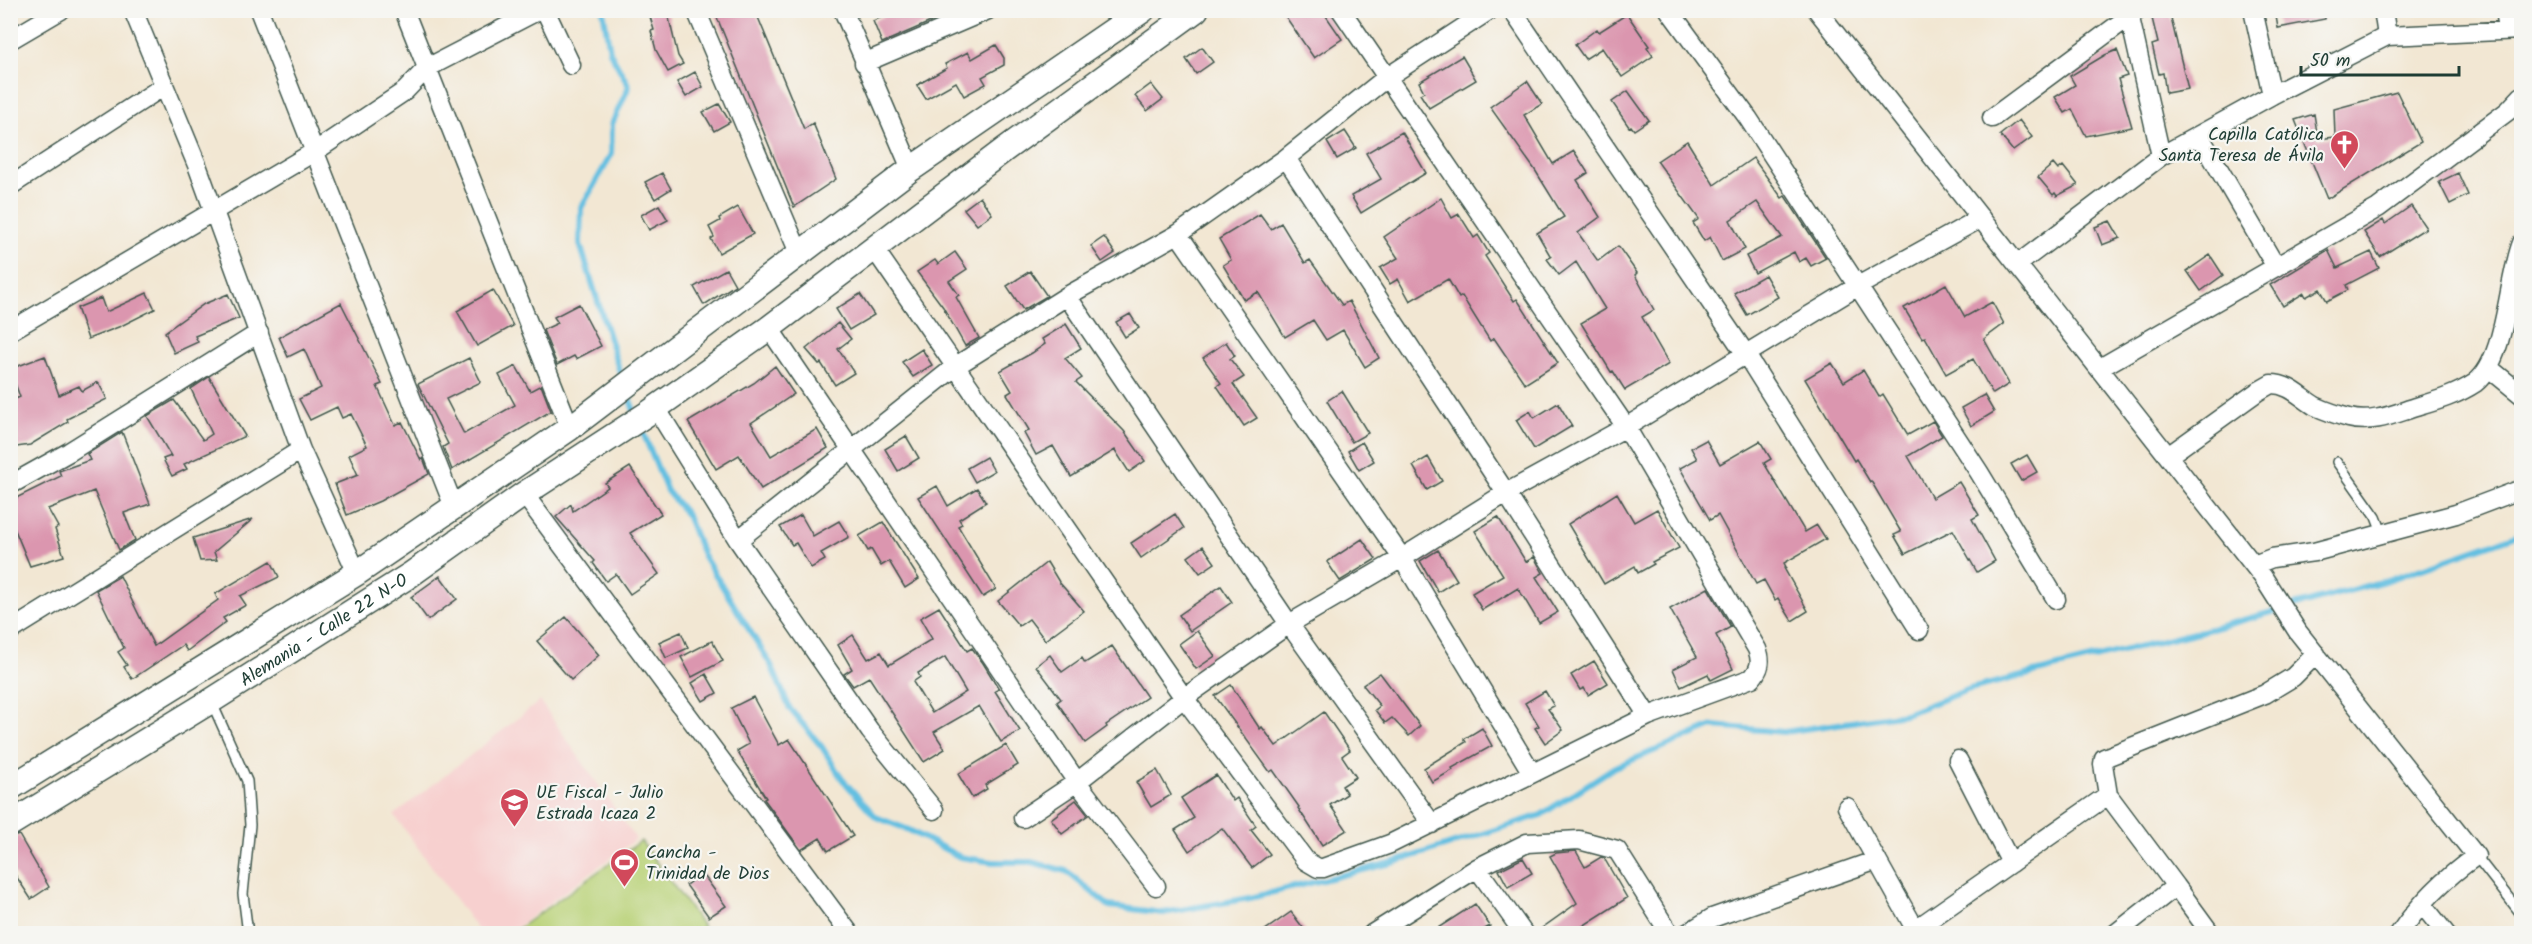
<svg xmlns="http://www.w3.org/2000/svg" width="2532" height="944" viewBox="0 0 2532 944" font-family="Kalam,sans-serif">
<rect width="100%" height="100%" fill="#f6f6f2"/>
<filter id="ink" filterUnits="userSpaceOnUse"><feTurbulence type="fractalNoise" baseFrequency=".0167" numOctaves="2"/><feDisplacementMap in="SourceGraphic" scale="12" xChannelSelector="R" yChannelSelector="G"/><feConvolveMatrix kernelMatrix="1 2 1 2 8 2 1 2 1" color-interpolation-filters="sRGB"/></filter>
<filter id="wash" filterUnits="userSpaceOnUse"><feTurbulence type="fractalNoise" baseFrequency=".008" numOctaves="4" result="noise"/><feDisplacementMap in="SourceGraphic" scale="24" xChannelSelector="R" yChannelSelector="G"/><feGaussianBlur stdDeviation="1.35" result="paint"/><feColorMatrix in="noise" values="0 0 0 0 0 0 0 0 0 0 0 0 0 0 0 0 0 1.4 0 .05"/><feComposite in="paint" operator="in"/></filter>
<g filter="url(#wash)">
<rect width="100%" height="100%" fill="#f2e7d3"/>
<path fill="#f7d0cf" d="M540,701l96,138 -127,94h-29l-86,-118z"/>
<path fill="#b8d176" stroke="#6c8755" stroke-width="1.5" d="M641,841l67,92h-196z"/>
<g fill="none" stroke-linecap="round" stroke-linejoin="round">
<path stroke="#64bfe1" stroke-width="6" d="M603,10l7,42 19,34 -17,38 -1,31 -30,53 -1,36 43,138
M627,392l9,24
M640,425l27,66 20,24 16,40 68,110 19,44 32,38 20,32 34,38 33,13 51,27 33,5h38l35,9 43,35 54,7 87,-15 145,-36 146,-47 72,-47 100,-42 71,6 121,-18 65,-25 248,-62 170,-47 134,-47"/>
</g>
<g id="blocks">
<path fill="#db96af" fill-rule="evenodd" d="M648,10h19l11,46 5,8 -15,8 -12,-22 -5,-19 3,-1z
M714,10h41l49,119 9,-6 23,56 -42,28z
M898,10h60l-76,33 -9,-22z
M1281,10h41l20,29 -28,19z
M2169,10l19,79 -22,4 -3,-20 -4,1 -7,-29 6,-2 -7,-29z
M2275,10h50v9l-47,9z
M1627,14l22,32 -2,1 6,9 -31,21 -20,-29 -17,11 -10,-14 22,-16 2,3z
M996,45l8,13v7l-22,12 4,7 -22,12 -8,-14 -30,17 -9,-14 30,-17 -2,-4 23,-12 4,7z
M1202,47l11,15 -17,12 -10,-15z
M2117,50l10,26 -9,3 14,48 -46,9 -14,-27 -7,4 -10,-16 20,-12 -5,-9 35,-21z
M1462,56l14,24 -47,28 -9,-14 4,-2 -5,-10z
M695,72l8,15 -17,10 -9,-15z
M1527,81l15,23 -18,11 29,49 21,-13 14,22 -11,7 23,37 -22,16 20,28 20,-15 19,27 -2,2 19,35 -12,7 27,47 -44,26 -12,-19 -2,1 -30,-49 24,-14 -29,-47 -17,13 -12,-16 4,-2 -14,-24 27,-16 -29,-47 -45,-63z
M1151,84l12,15 -16,12 -12,-15z
M1628,91l21,29 -15,10 -3,-4 -2,1 -17,-25z
M2397,92l24,50 -94,57 -32,-79 19,-6 4,25 17,-2 -1,-28z
M719,104l11,18 -16,9 -11,-19z
M2019,120l13,17 -19,14 -13,-16z
M1345,131l11,17 -19,11 -10,-17z
M1402,132l24,41 -65,40 -10,-17 30,-17 -15,-26z
M1687,141l27,44 39,-27 29,40 3,-2 41,62 -15,8 -5,-8 -7,4 -5,-10 -39,21 -9,-17 36,-19 -25,-35 -27,18 15,29 -23,12 -12,-24 -6,4 -11,-18 6,-4 -42,-58z
M2053,164l5,6 5,-4 15,19 -21,11 -2,-3 -2,2 -15,-18z
M662,173l9,16 -16,10 -10,-17z
M2458,173l10,22 -18,9 -11,-22z
M980,197l12,17 -15,11 -13,-16z
M1441,198l11,20 7,-4 15,24 4,-3 11,18 -4,3 29,45 3,-2 41,64 -33,21 -31,-46 -4,3 -28,-45 -3,2 -11,-19 -38,22 -12,-22 -8,5 -10,-16 18,-10 -14,-21z
M659,205l9,15 -19,10 -8,-15z
M2411,206l15,22 -46,29 -16,-25 19,-12 2,4z
M738,207l15,27 -34,19 -8,-14 3,-2 -5,-10 11,-6 -1,-3z
M1260,214l11,15 10,-6 24,40 5,-3 32,45 7,-4 30,57 -14,9 -22,-37 -17,10 -13,-20 -28,17 -27,-45 -14,8 -21,-35 8,-5 -12,-21z
M2110,221l10,17 -18,7 -7,-18z
M1104,237l11,16 -13,9 -11,-16z
M2328,250l9,18 34,-16 8,16 -33,17 2,5 -21,11 -7,-12 -14,8 -2,-4 -21,13 -13,-21z
M955,252l12,17 -18,12 10,14 -3,2 23,41 -14,8 -22,-39 -26,-35 18,-12 3,4z
M2210,255l13,20 -22,16 -14,-20z
M726,269l9,16 -31,20 -10,-18z
M1030,271l17,25 -24,14 -16,-24z
M1765,275l13,22 -31,18 -13,-22z
M1946,284l19,33 27,-15 12,22 -20,15 25,45 -16,10 -20,-35 -27,15 -21,-37 -3,1 -18,-30z
M493,290l20,36 -36,20 -20,-35z
M147,293l8,16 -34,17 -33,13 -11,-31 24,-10 5,14z
M228,294l11,24 -44,18 3,6 -24,11 -9,-21 39,-28z
M860,294l14,21 -25,15 -13,-21z
M341,303l41,81 -5,2 18,39 7,-3 19,38 2,-2 6,16 -49,27 -33,14 -12,-31 23,-9 -9,-20 18,-9 -16,-32 -9,4 -5,-11 -27,13 -11,-21 22,-11 -17,-39 -16,8 -9,-20z
M579,304l22,42 -25,13 -2,-3 -17,9 -14,-35 15,-7 -4,-6z
M1130,314l9,14 -14,9 -9,-15z
M838,323l13,16 -13,10 16,24 -19,12 -14,-22 -2,1 -13,-15z
M1066,324l15,24 -16,10 17,20 -6,4 48,49 21,30 -16,11 -14,-22 -44,27 -18,-31 -17,9 -12,-22 5,-3 -22,-36 5,-3 -12,-20 32,-18 13,-9 -3,-5z
M1226,342l9,14 -5,3 14,18 -11,7 24,34 -13,8 -27,-40 4,-3 -18,-25z
M922,349l10,16 -19,12 -11,-15z
M45,356l14,39 20,-9 3,5 16,-9 9,17 -40,20 1,3 -38,23 -20,3v-47l10,-4 -10,-28z
M469,358l12,24 -35,17 18,35 51,-29 -16,-30 17,-9 14,25 11,-6 10,26 -99,59 -9,-23 5,-3 -30,-60z
M1832,363l12,19 19,-12 16,27 4,-3 25,41 25,-14 9,15 -34,20 24,42 27,-16 20,33 -7,4 23,42 -18,11 -24,-42 -48,24 -11,-19 7,-3 -30,-51 -1,1 -14,-23 -2,2 -49,-82z
M775,366l19,28 -43,29 20,33 46,-27 11,19 -67,41 -22,-34 -23,14 -28,-47 66,-39z
M209,377l36,59 -61,28 3,5 -15,7 -9,-17 8,-3 -24,-40 27,-16 29,40 9,-6 -21,-45z
M1342,391l26,42 -16,9 -25,-41z
M1984,395l10,17 -23,14 -10,-18z
M1558,403l14,23 -38,23 -18,-29 14,-9 4,7z
M122,432l28,72 -26,9 11,27 -16,10 -25,-59 -46,18 10,18 -3,2 9,27 -34,10 -20,-48v-17l51,-25 -2,-5 31,-11 -3,-6z
M906,436l13,22 -21,13 -13,-22z
M1706,440l14,24 40,-23 11,18 -7,4 41,69 12,-7 9,14 -42,24 2,4 -2,1 24,43 -16,10 -14,-23 -3,2 -11,-20 -8,4 -38,-69 -8,5 -30,-52 17,-9 -6,-11z
M1362,442l12,19 -15,9 -11,-19z
M2027,455l10,17 -16,9 -10,-17z
M986,457l8,14 -19,11 -8,-14z
M1428,457l14,24 -15,9 -14,-24z
M630,467l31,47 -31,19 29,41 -29,20 -14,-20 -10,7 -13,-18 2,-2 -39,-44 15,-13 2,7 35,-24 -3,-4z
M937,486l11,20 29,-18 9,14 -27,17 3,5 -4,2 38,63 -13,8 -65,-100z
M1617,493l17,29 23,-13 22,39 -27,14 2,2 -16,9 -3,-7 -31,18 -36,-60z
M1175,514l9,14 -43,30 -10,-15z
M801,515l12,21 26,-15 10,16 -28,16 4,7 -14,8 -15,-25 -4,2 -12,-18z
M1498,517l28,45 8,-5 9,16 -7,4 22,35 -19,11 -21,-35 -36,22 -10,-17 31,-18 -28,-44z
M253,519l-39,33 3,8 -17,1 -7,-23z
M883,522l36,57 -14,9 -16,-27 -8,5 -10,-17 -3,2 -9,-15z
M1362,539l14,20 -36,22 -13,-19z
M1203,546l12,17 -15,10 -12,-16z
M1438,550l19,30 -19,12 -18,-31z
M271,561l8,16 -39,19 6,9 -23,13 3,4 -39,29 -4,-6 -51,34 -8,-12 3,-2 -9,-13 6,-4 -28,-58 24,-14 34,70 64,-46 -3,-6z
M1047,562l12,20 25,29 -39,29 -16,-21 -10,7 -21,-25z
M440,576l17,23 -29,21 -17,-23z
M1221,586l11,16 -42,29 -11,-16z
M1708,588l23,39 -15,8 17,34 -22,11 -3,-6 -27,13 -8,-18 24,-12 -27,-48z
M939,607l28,44 5,-3 11,15 16,26 -4,2 25,40 -19,11 -22,-36 -45,26 11,17 -21,13 -55,-85 -16,9 -9,-12 8,-5 -14,-24 15,-10 15,24 13,-7 8,13 43,-26 -12,-21zM945,657l21,35 -34,21 -19,-31 7,-5 -2,-4z
M566,617l33,38 -28,25 -34,-39z
M1197,631l18,25 -19,13 -17,-25z
M681,632l7,16 -22,10 -7,-16z
M712,641l11,20 -31,16 -11,-20z
M1112,646l35,51 -41,28 1,2 -22,16 -28,-41 4,-3 -25,-33 14,-11 12,17 20,-14 3,5z
M1594,661l14,22 -20,12 -4,-7 -4,2 -9,-15z
M1380,673l40,53 -11,10 -17,-18 -7,5 -10,-13 5,-4 -17,-21z
M706,674l11,19 -14,8 -11,-18z
M1231,685l29,44 2,-2 14,19 48,-34 26,38 -8,6 14,21 -14,9 5,8 -17,11 17,25 -25,15 -24,-37 1,-1 -26,-37 -3,2 -55,-76z
M1545,691l9,15 -6,3 15,21 -18,13 -10,-15 4,-2 -14,-23z
M753,697l26,48 10,-6 64,97 -25,15 -8,-13 -19,12 -37,-51 2,-1 -29,-47 12,-7 -18,-36z
M1482,728l10,18 -40,22 1,2 -21,12 -8,-14 42,-26 -2,-3z
M1006,745l12,20 -33,20 2,4 -15,9 -14,-24z
M1157,770l14,25 -20,12 -15,-25z
M1216,775l17,26 4,-3 19,28 -5,4 19,24 -18,14 -30,-40 -33,23 -14,-21 19,-12 -13,-20z
M1076,800l12,15 -26,19 -11,-15z
M19,835l30,52 -18,12 -21,-32v-29z
M1576,851l9,16 16,-10 3,1 23,40 -55,35h-37l42,-30 -27,-47 6,-3z
M1523,858l9,15 -24,14 -9,-17z
M702,873l24,33 -17,11 -23,-32z
M1475,904l15,22 -12,7h-48z
M1291,912l16,21h-46z"/>
</g>
</g>
<g filter="url(#ink)">
<use href="#blocks" fill-opacity="0" stroke="#3f564c" stroke-width="1.5"/>
<g fill="none" stroke-linecap="round" stroke-linejoin="round">
<defs>
<path id="lane" d="M2337,462l39,55 7,18
M212,703l35,78 3,44 -7,69 5,40
M2476,856l46,59"/>
<path id="street" d="M133,10l64,155 104,285 56,123
M259,10l195,497
M404,10l166,418
M545,10l26,55
M696,10l103,243
M843,10l68,159
M1341,10l285,417 131,222c5,12 3,20 -5,29l-104,38
M1512,10l233,343 174,277
M1669,10l79,108 231,354 77,127
M1817,10l446,567 35,55 178,224c-30,21 -57,48 -77,78
M2253,10l19,85
M2383,10l4,26
M2505,10l3,19
M2130,18l31,138
M10,40l51,-30
M864,63l124,-53
M1992,118l146,-108
M2199,135l77,132
M10,186l154,-100
M1178,234l224,324 130,215
M873,247l311,451 122,163 12,7h5l67,-24 258,-128 -142,-223 -220,-335
M2018,264l143,-108 111,-61 115,-59 135,-6
M1067,296l222,328 143,200
M769,328l308,454 79,104
M10,331l304,-179 91,-61 22,-23 112,-58
M2100,368l278,-160 130,-97 14,-15
M2489,368l33,27
M656,408l82,132 132,191 64,79
M2168,456l89,-64 14,-8c19,0 29,13 44,22 11,5 23,9 34,12 23,6 45,-4 67,-11 20,-6 41,-12 59,-24 32,-24 32,-103 47,-140
M10,485l59,-33 190,-119
M524,494l326,440
M738,540l218,-174 111,-70 111,-62 108,-76 100,-80 104,-68
M2254,565l18,-7 42,-6 142,-38 66,-25
M10,631l291,-181
M1958,760l53,103
M2108,795l68,91 -61,48
M1847,807l71,127
M1023,818l54,-36 107,-84 105,-74 113,-66 104,-65 120,-66 232,-141 123,-68
M1477,868l47,66
M2176,886l35,48
M2422,904l24,30
M1916,929l192,-134 -5,-31 1,-6 161,-64 28,-17 23,-23
M1372,934l105,-66 50,-25 52,-3 38,10 53,84
M1686,934l26,-16 165,-58"/>
<g id="secondary">
<path d="M10,788l347,-215 213,-145 341,-259 232,-159"/>
<path id="s1" d="M10,824l201,-123 199,-126 114,-81 126,-82 119,-84 235,-178 192,-140"/>
</g>
</defs>
<use href="#lane" stroke="#3f564c" stroke-width="12"/>
<use href="#street" stroke="#3f564c" stroke-width="21"/>
<use href="#secondary" stroke="#3f564c" stroke-width="27"/>
<use href="#lane" stroke="#fff" stroke-width="9"/>
<use href="#street" stroke="#fff" stroke-width="18"/>
<use href="#secondary" stroke="#fff" stroke-width="24"/>
</g>
</g>
<defs>
<symbol id="church-pin" viewBox="-11 -11 22 30"><path d="M0 17L-7.5 6A9.5 9.5 0 1 1 7.5 6Z" fill="#d1495b" stroke="#f6f6f2"/><path d="M-1.2-6h2.4v3.5h3.3v2.4h-3.3V6h-2.4V-.1h-3.3v-2.4h3.3Z" fill="#fff"/></symbol>
<symbol id="school-pin" viewBox="-11 -11 22 30"><path d="M0 17L-7.5 6A9.5 9.5 0 1 1 7.5 6Z" fill="#d1495b" stroke="#f6f6f2"/><path d="M0-5L7-2L0 1L-7-2ZM-4 1L0 2.5L4 1V4Q0 6-4 4Z" fill="#fff"/></symbol>
<symbol id="stadium-pin" viewBox="-11 -11 22 30"><path d="M0 17L-7.5 6A9.5 9.5 0 1 1 7.5 6Z" fill="#d1495b" stroke="#f6f6f2"/><path d="M0-5a6.5 5 0 1 0 0 10a6.5 5 0 1 0 0-10ZM-3.5-1.8h7v3.6h-7Z" fill="#fff"/></symbol>
</defs>
<g fill-rule="evenodd">
<use href="#church-pin" x="2328" y="128" width="33" height="45"/>
<use href="#school-pin" x="498" y="786" width="33" height="45"/>
<use href="#stadium-pin" x="608" y="846" width="33" height="45"/>
</g>
<g text-anchor="middle" stroke-width="4.5" stroke-linejoin="round" paint-order="stroke">
<g font-size="18" fill="#1f3d34" stroke="#f6f6f2" text-anchor="start">
<text x="2324" y="140" text-anchor="end">Capilla Católica<tspan x="2324" dy="21">Santa Teresa de Ávila</tspan></text>
<text x="536" y="798">UE Fiscal - Julio<tspan x="536" dy="21">Estrada Icaza 2</tspan></text>
<text x="646" y="858">Cancha -<tspan x="646" dy="21">Trinidad de Dios</tspan></text>
</g>
<g font-size="18" fill="#1f3d34" stroke="#f6f6f2">
<text dy="6" stroke="none"><textPath href="#s1" startOffset="369">Alemania - Calle 22 N-O</textPath></text>
</g>
</g>
<rect width="2532" height="944" fill="none" stroke="#f6f6f2" stroke-width="36"/>
<path d="M2301 66v9h158v-9" fill="none" stroke="#1f3d34" stroke-width="3"/>
<text x="2310" y="66" font-size="18" fill="#1f3d34" stroke="#f6f6f2" stroke-width="4.5" paint-order="stroke">50 m</text>
</svg>
